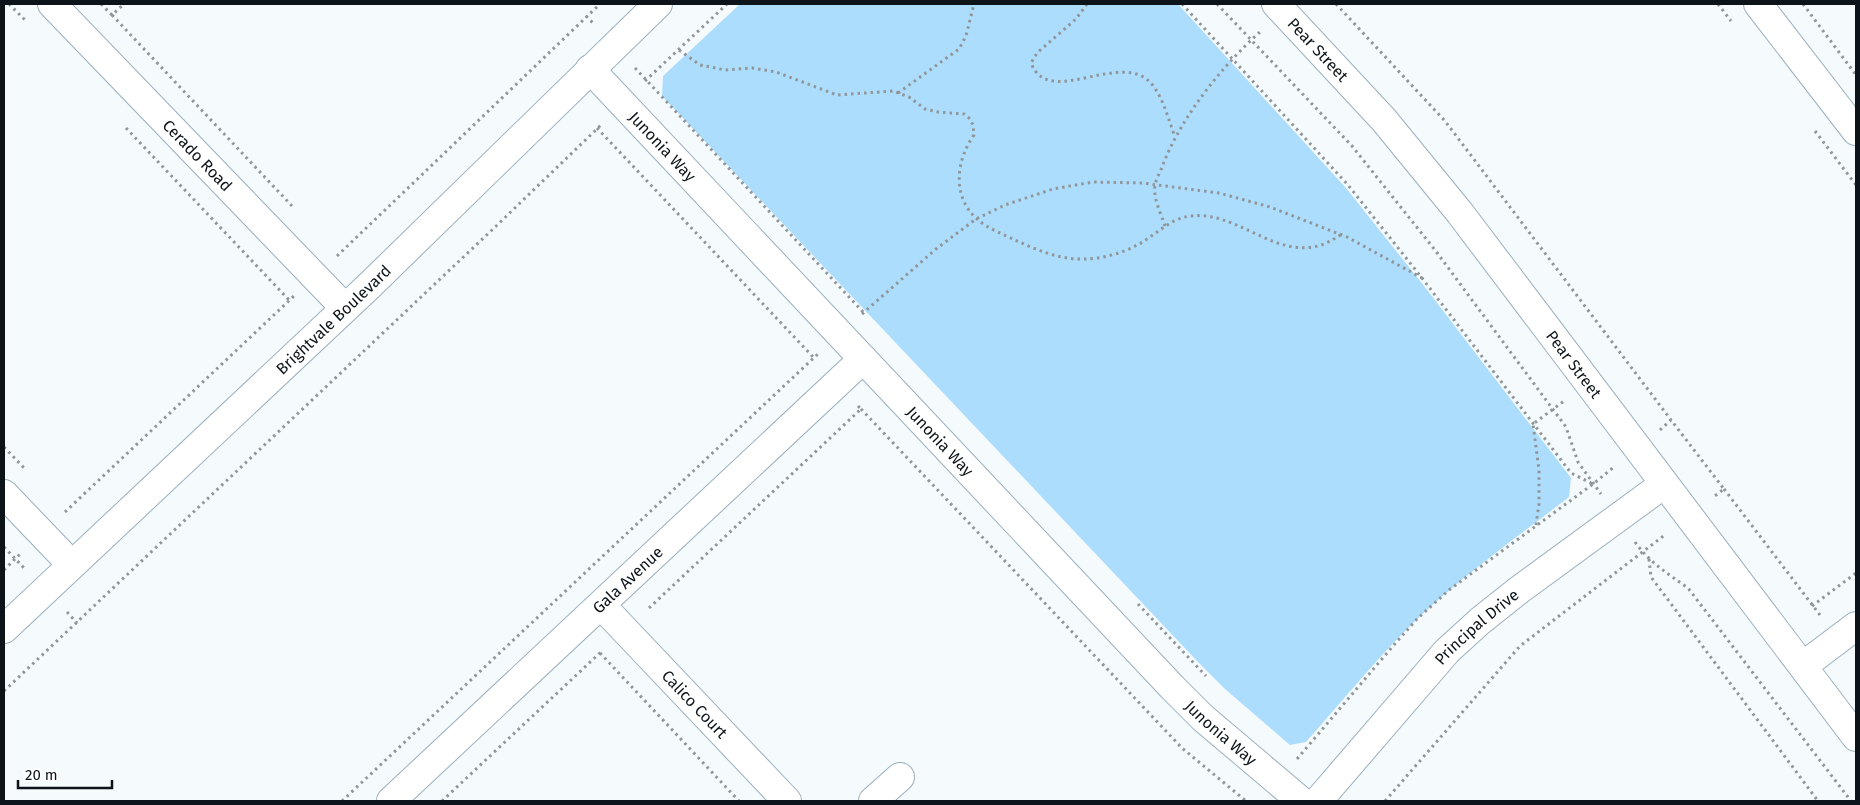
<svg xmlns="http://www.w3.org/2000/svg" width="1860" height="805" viewBox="0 0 1860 805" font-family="'Fira Sans',sans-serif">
<rect width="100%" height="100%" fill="#f5fafc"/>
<path fill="#adddfd" d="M740,4h438l168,184 82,103 143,187 -2,19c-48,37 -97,72 -141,112 -44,40 -82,88 -122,133l-16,3 -65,-56 -27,-27 -536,-566 1,-20z"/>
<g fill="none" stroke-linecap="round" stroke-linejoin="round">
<defs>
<g id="minor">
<path id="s1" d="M52,4l292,303"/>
<path id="s2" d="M1276,4l108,116 76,93 396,524"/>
<path d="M1758,4l98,127"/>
<path id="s3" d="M590,69l582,618 31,31 98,83"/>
<path d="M4,494l68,71"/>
<path id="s4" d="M602,606l185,195"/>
<path id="s5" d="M4,629l365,-343 289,-282"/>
<path d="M1803,666l53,-40"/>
<path id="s6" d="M391,801l472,-442"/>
<path d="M873,801l27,-24"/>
<path id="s7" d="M1318,801l129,-150 33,-30 39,-31 145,-106"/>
</g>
</defs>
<use href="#minor" stroke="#9cafbd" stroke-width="30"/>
<path stroke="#909699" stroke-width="3" stroke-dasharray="2.5 4" stroke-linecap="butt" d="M9,4l17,17
M101,4l11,11 12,-11
M1087,4l-11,15 -39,34 -6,10c18,48 94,-18 123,24 10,14 15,34 21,50
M1182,4l166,181 74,93 149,195 22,11
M1217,4l135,142 83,104 131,177 12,35 23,32
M1336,4l109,117 226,299
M1718,4l13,17
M1803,4l53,71
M112,15l180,191
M586,16l9,9
M679,50l21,15 25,5 27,-2 24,4 61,23 56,-4 16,6 16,12 13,3 26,2 5,4 4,7 1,10c-18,25 -22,61 2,83 10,10 27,16 39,22 22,10 45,20 69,19 18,0 39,-6 55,-15 17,-9 31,-26 52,-28 46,-5 81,41 127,30 8,-2 16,-7 24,-12
M635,68l230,246
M645,81l82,-77
M898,93l61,-44 7,-13 8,-32
M126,128l164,173
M597,128l218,231
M1815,131l41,54
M1165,226c-4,-13 -12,-27 -10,-41 1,-6 5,-12 7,-18 19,-50 59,-100 99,-136
M337,256l263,-252
M862,314l74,-65 40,-30 29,-14 48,-16 40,-7 49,1 77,10 51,14 77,30 75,41
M861,409l321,339 64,53
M1660,430l11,-10 53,69 -12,9
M4,447l22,23
M1724,489l96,126
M65,512l229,-216
M1536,525l3,-21v-34l-6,-46 31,-23
M1635,542c14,20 33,32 53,46l163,213
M4,547l20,21
M1649,559l2,18 167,224
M4,570l16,-16
M1138,604l68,72
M1812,606l44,-33
M649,608l212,-199 -5,-5
M67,612l10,11
M600,653l139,148
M4,691l488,-461 110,-106
M1297,759l96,-113 24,-27 32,-29 144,-106 21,-17
M342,801l477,-448
M442,801l161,-151
M1385,801l135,-155 146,-112"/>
<use href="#minor" stroke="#fff" stroke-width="28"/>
</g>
<g text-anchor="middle" stroke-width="5" stroke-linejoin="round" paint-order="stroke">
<g font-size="16" fill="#0d1419" stroke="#fff">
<text dy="6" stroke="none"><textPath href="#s2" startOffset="62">Pear Street</textPath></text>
<text dy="6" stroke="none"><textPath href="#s3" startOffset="106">Junonia Way</textPath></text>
<text dy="6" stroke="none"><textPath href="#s1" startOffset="210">Cerado Road</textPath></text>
<text dy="6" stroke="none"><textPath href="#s5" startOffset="452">Brightvale Boulevard</textPath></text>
<text dy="6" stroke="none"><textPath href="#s2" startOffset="468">Pear Street</textPath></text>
<text dy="6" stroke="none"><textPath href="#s3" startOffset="511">Junonia Way</textPath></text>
<text dy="6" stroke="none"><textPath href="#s6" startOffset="324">Gala Avenue</textPath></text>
<text dy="6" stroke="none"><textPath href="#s7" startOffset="236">Principal Drive</textPath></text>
<text dy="6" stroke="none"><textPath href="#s4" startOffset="135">Calico Court</textPath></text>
<text dy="6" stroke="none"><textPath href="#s3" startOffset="916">Junonia Way</textPath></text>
</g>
</g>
<rect width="1860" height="805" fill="none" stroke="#0d1419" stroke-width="10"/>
<path d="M18 780v8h94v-8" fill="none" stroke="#0d1419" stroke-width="2.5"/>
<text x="25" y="780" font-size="15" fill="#0d1419" stroke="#ffffff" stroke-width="4" paint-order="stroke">20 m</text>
</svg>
